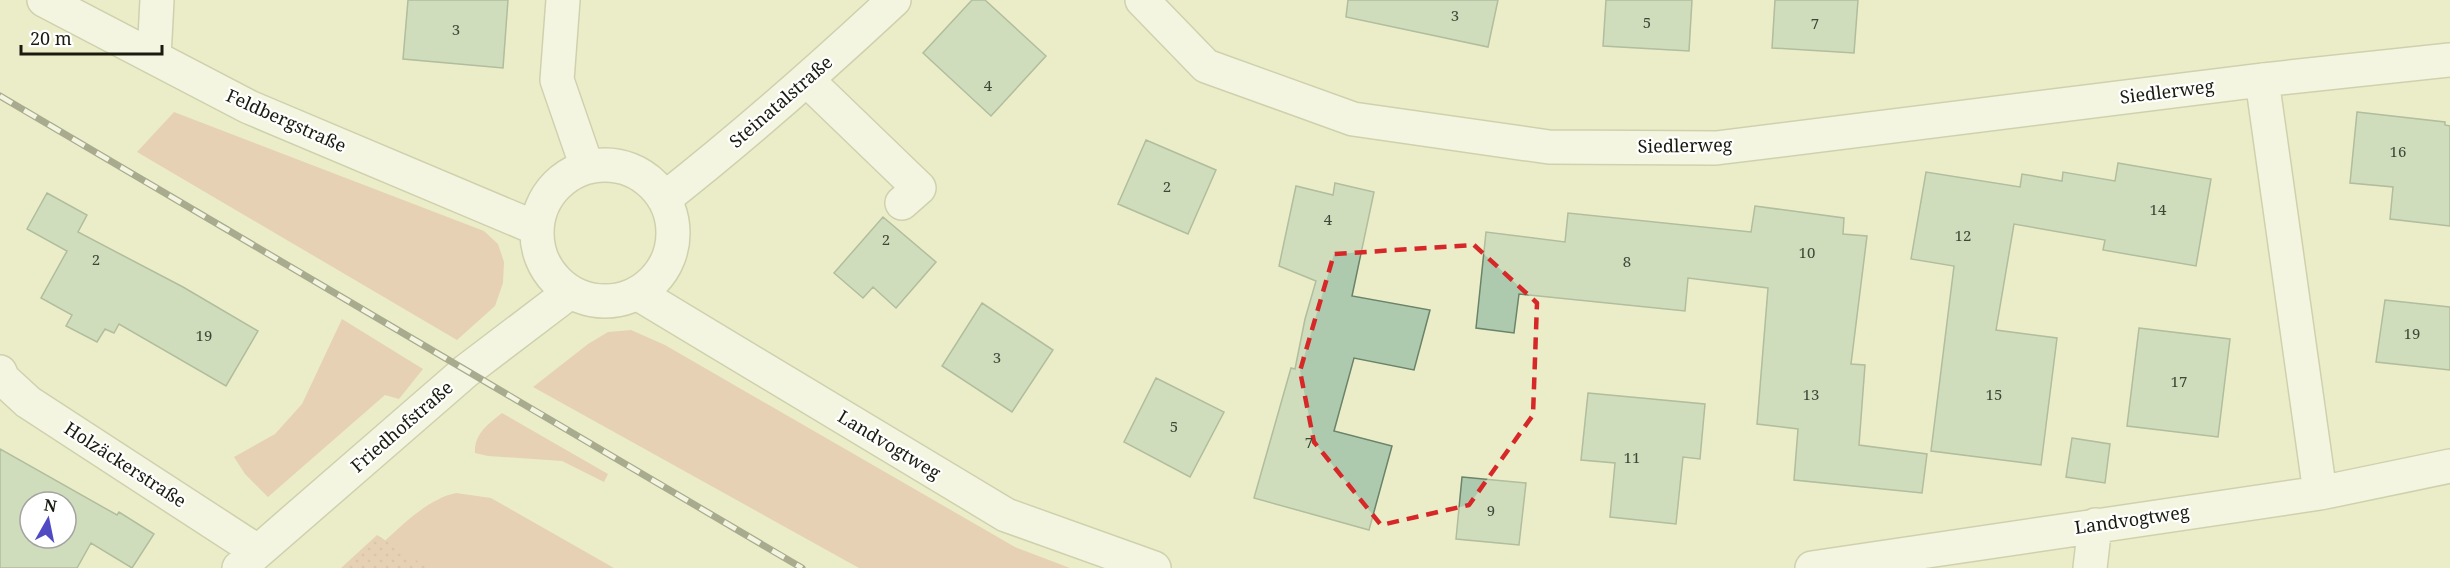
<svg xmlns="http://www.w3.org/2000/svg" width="2450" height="568" viewBox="0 0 2450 568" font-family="'Noto Serif',serif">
<defs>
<pattern id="park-dots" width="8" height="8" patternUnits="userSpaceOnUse" patternTransform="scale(1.5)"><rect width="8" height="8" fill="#dfb09c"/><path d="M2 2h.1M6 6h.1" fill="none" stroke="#bf9785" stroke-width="1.8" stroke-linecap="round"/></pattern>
</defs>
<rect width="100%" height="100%" fill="#ebedc8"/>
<path fill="#dfb09c" d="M174,112l310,119 14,13 6,18 -1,21 -8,23 -38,34 -320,-188z
M342,319l81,50 -24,30 -14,-4 -117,102 -23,-23 -11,-17 41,-23 27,-30z
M631,330l34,15 350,202 55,21h-211l-326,-181 55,-43 20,-12z
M502,413l106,61 -4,8 -42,-21 -74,-5 -13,-3c-1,-19 13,-29 27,-40z
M456,493l35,5 123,70h-260c31,-23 64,-67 102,-75z"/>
<path fill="url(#park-dots)" d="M377,535l51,33h-87z"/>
<path fill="#aecaae" stroke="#6a8369" stroke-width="1.5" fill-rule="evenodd" d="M408,0h100l-5,68 -100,-9z
M972,0h13l61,56 -55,60 -68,-63z
M1348,0h150l-10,47 -142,-30z
M1606,0h86l-3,51 -86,-5z
M1775,0h83l-4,53 -82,-5z
M2357,112l88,10v3l5,1v100l-60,-7 3,-32 -43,-4z
M1146,140l70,30 -28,64 -70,-30z
M2118,163l93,16 -15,87 -93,-16 2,-10 -91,-16 -18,106 61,8 -16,127 -110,-14 23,-185 -43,-7 15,-87 94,15 2,-13 40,7 1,-9 52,9z
M1335,183l39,9 -22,104 78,14 -16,60 -60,-12 -20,73 58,15 -23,84 -115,-32 37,-130 4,1 10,-50 11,-38 -37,-15 17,-80 37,9z
M47,193l40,22 -9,17 105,55 75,44 -32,55 -107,-62 -5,9 -9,-4 -8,13 -31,-16 6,-11 -31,-17 26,-47 -40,-22z
M1755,206l89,12 -1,16 24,2 -16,128 14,1 -6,80 68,9 -5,39 -128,-13 4,-51 -41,-5 11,-136 -80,-10 -3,33 -166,-17 -5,39 -38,-5 10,-96 79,10 3,-29 183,19z
M883,217l53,45 -40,46 -23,-21 -10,11 -29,-25z
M2385,300l65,7v63l-74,-8z
M982,303l71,47 -41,62 -70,-46z
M2139,328l91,11 -12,98 -91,-11z
M1156,378l68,34 -34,65 -66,-35z
M1588,393l117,11 -5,55 -17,-2 -7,67 -66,-7 5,-54 -34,-3z
M2072,438l38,6 -5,39 -39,-6z
M0,449l117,66 2,-3 35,22 -22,34 -41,-25 -14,25h-77zM30,502h36v36h-36z
M1462,477l64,6 -7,62 -63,-6z"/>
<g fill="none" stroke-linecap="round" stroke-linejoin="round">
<defs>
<path id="minor" d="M44,0l205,107 287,121
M563,0l-6,80 30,87
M1142,0l64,66 147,53 196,28 167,1 546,-68 188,-20
M154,57l3,-57
M807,80l112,108 -17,15
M2262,80l58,413
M537 233a68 68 0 1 1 136 0a68 68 0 1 1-136 0Z
M664,199c80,-63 156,-130 230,-199
M637,293l369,222 148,53
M0,372l3,7 25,23 229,149
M239,568l227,-197 104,-79
M1812,568l508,-75 130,-27
M2090,568l5,-43"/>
</defs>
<use href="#minor" stroke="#aeb08d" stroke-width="36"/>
<use href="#minor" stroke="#fff" stroke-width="33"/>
<defs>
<path id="rail" d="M0,96l802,472"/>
</defs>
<use href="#rail" stroke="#5a5b47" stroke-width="7"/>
<use href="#rail" stroke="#fff" stroke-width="4.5" stroke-dasharray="14" stroke-linecap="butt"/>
</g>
<path d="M0 0H2450V568H0ZM1474,245l63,58 -4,112 -64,90 -88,20 -67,-83 -14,-71 34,-117z" fill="#ebedc8" fill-opacity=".55" fill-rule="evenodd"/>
<path fill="none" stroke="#d62828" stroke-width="4.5" stroke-dasharray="12 8" stroke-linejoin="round" d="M1474,245l63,58 -4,112 -64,90 -88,20 -67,-83 -14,-71 34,-117z"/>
<g text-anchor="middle" stroke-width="4.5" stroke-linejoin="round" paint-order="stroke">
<g font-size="15" fill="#3f4736">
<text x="1455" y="21">3</text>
<text x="1647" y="28">5</text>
<text x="1815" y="29">7</text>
<text x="456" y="35">3</text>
<text x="988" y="91">4</text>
<text x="2398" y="157">16</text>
<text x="1167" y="192">2</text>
<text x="2158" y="215">14</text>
<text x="1328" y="225">4</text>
<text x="1963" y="241">12</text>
<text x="886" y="245">2</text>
<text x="1807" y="258">10</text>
<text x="96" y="265">2</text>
<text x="1627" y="267">8</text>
<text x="2412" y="339">19</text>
<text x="204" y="341">19</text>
<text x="997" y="363">3</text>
<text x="2179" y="387">17</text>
<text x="1811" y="400">13</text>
<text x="1994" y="400">15</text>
<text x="1174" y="432">5</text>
<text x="1309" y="448">7</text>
<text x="1632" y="463">11</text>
<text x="1491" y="516">9</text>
</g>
<g font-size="18" fill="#1a1b0e" stroke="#fff">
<text transform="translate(2167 92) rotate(-7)" y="6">Siedlerweg</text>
<text transform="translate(781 102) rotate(-41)" y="6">Steinatalstraße</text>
<text transform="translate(286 121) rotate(24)" y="6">Feldbergstraße</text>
<text transform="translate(1685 146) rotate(-1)" y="6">Siedlerweg</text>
<text transform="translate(402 427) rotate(-41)" y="6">Friedhofstraße</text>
<text transform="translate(889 445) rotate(31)" y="6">Landvogtweg</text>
<text transform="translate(125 465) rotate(33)" y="6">Holzäckerstraße</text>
<text transform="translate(2132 520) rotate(-8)" y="6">Landvogtweg</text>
</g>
</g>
<g transform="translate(48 520) rotate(9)"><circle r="28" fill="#ffffff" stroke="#a3a49f" stroke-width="1.5"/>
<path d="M0-4.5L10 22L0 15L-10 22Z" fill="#504bc2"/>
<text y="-9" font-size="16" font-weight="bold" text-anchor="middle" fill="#1a1b0e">N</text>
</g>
<path d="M21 45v9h141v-9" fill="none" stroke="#1a1b0e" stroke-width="3"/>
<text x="30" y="45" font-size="18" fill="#1a1b0e" stroke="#ffffff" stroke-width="4.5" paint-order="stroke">20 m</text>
</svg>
